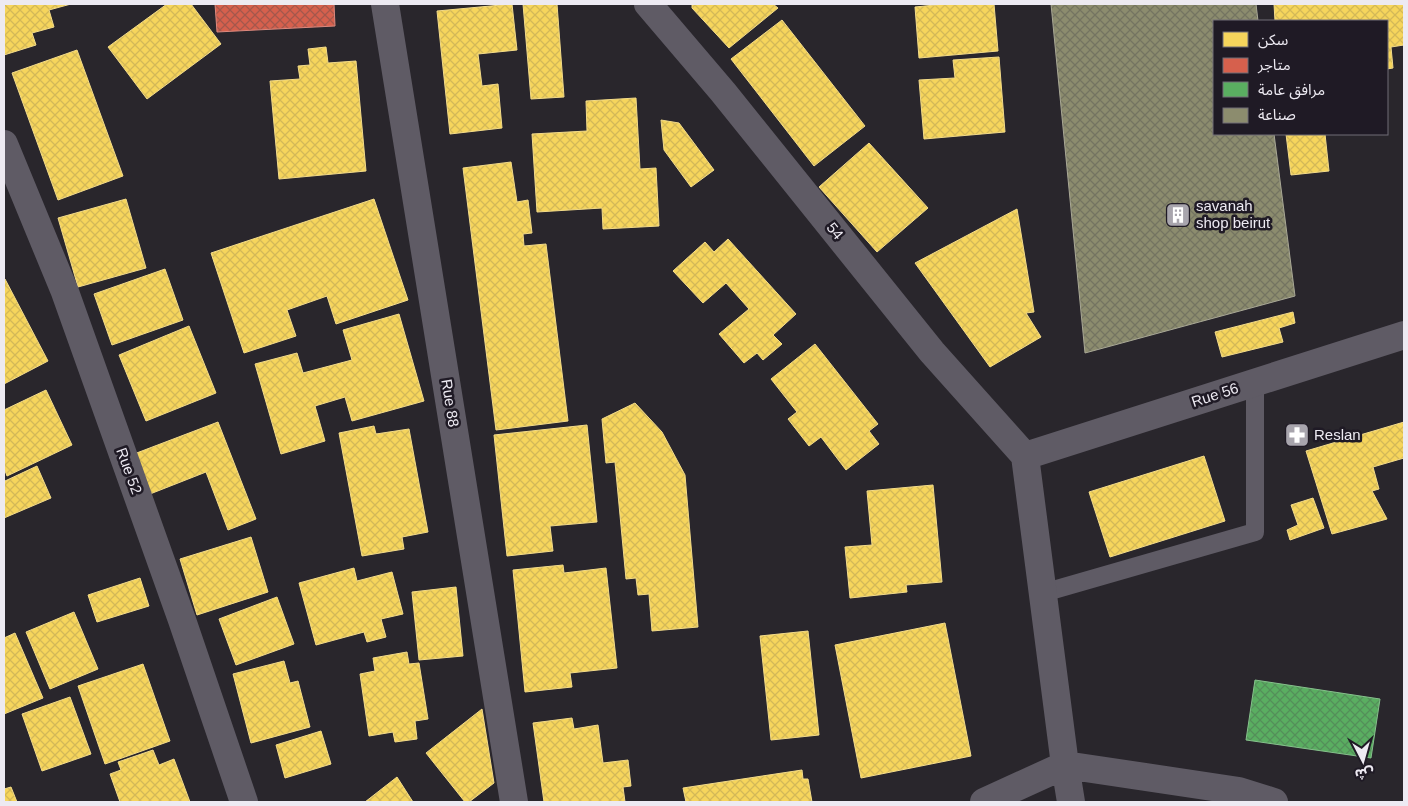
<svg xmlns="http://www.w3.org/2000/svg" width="1408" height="806" viewBox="0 0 1408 806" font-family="Helvetica,'Noto Sans Arabic',sans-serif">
<defs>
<pattern id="homes-cross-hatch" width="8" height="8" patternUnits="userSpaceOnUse" patternTransform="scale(1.25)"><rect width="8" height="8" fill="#f6d55c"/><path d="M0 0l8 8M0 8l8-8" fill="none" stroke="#d3b858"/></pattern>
<pattern id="shops-cross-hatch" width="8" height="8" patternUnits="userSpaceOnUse" patternTransform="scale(1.25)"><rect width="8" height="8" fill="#d6604d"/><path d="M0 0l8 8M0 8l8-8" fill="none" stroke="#a4574c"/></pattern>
<pattern id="public-cross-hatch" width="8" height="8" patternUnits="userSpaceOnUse" patternTransform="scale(1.25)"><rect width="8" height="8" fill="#5aae61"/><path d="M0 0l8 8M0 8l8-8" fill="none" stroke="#548f5a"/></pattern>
<pattern id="industry-cross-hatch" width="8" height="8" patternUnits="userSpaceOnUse" patternTransform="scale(1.25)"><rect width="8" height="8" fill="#8c8c6e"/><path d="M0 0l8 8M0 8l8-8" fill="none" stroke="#747461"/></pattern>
</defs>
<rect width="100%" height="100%" fill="#29262c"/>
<path fill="url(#homes-cross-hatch)" stroke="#f3db89" d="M4,4h67l-22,6 5,17 -22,6 4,12 -32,10z
M167,4h24l30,40 -74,55 -39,-52z
M512,4l5,46 -39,4 4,32 16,-2 4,44 -52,6 -13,-123z
M523,4h34l7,93 -33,2z
M692,4h81l5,4 -49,40 -37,-40z
M945,4h49l4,47 -79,7 -4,-51z
M1274,4h130v41l-13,2 2,21 -6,1v-48h-112z
M782,20l83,106 -51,40 -83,-107z
M326,47l2,16 28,-2 10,110 -87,8 -9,-98 30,-2 -2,-13 12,-1 -2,-16z
M77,50l46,126 -65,24 -46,-127z
M999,57l6,75 -81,7 -5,-59 36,-2 -2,-18z
M636,98l4,71 16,-1 3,58 -56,3 -1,-21 -65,4 -5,-78 55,-3 -1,-30z
M661,120l18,3 35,47 -23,17 -27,-37z
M1286,134h39l4,37 -38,4z
M869,143l59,65 -51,44 -58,-65z
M511,162l6,40 11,-2 4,33 -9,1 1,12 22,-2 22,177 -72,9 -33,-262z
M126,199l20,69 -68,19 -20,-69z
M374,199l34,101 -72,24 -9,-28 -40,14 9,26 -52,17 -33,-100z
M1017,209l17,103 -8,1 15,24 -51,30 -75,-104z
M728,239l68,75 -23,21 9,9 -19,16 -6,-7 -13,10 -25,-29 30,-25 -23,-26 -23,20 -30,-32 32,-29 9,10z
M165,269l18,51 -71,25 -18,-51z
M5,279l43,82 -44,23v-104z
M1293,312l2,11 -16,5 4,14 -61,15 -7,-25z
M399,314l25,87 -72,20 -7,-24 -30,9 10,35 -44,13 -26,-90 42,-11 6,20 49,-13 -9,-30z
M189,326l27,67 -70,28 -27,-66z
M815,344l63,80 -9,7 10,13 -33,26 -25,-33 -12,9 -21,-27 9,-7 -26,-33z
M46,390l26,55 -65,31 -3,-8v-58z
M635,403l27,29 23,43 13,152 -46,4 -3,-37 -11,1 -2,-17 -10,1 -11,-117 -9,1 -4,-44z
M218,422l38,97 -28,11 -22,-58 -56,22 -16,-40z
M1404,422v36l-31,9 6,22 -7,2 15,28 -55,15 -26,-83z
M587,425l10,97 -47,4 3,25 -46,5 -13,-121z
M374,426l2,8 33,-5 19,103 -26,5 2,12 -42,7 -23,-123z
M1204,456l21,65 -115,36 -21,-65z
M37,466l14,32 -47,20v-39l1,2z
M933,485l9,97 -36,3 1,7 -57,6 -5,-51 27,-2 -5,-54z
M1313,498l11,30 -34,12 -3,-10 11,-5 -7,-20z
M251,537l17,55 -71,23 -17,-56z
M563,565l1,8 42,-5 11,100 -47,5 2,14 -47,5 -12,-122z
M354,568l3,13 35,-9 11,42 -22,5 5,18 -19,5 -3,-10 -48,13 -17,-62z
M140,578l9,28 -52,16 -9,-27z
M456,587l7,69 -44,4 -7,-68z
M277,597l17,47 -58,21 -17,-46z
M74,612l24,57 -48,20 -24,-57z
M945,623l26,133 -110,22 -26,-133z
M808,631l11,104 -48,5 -11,-104z
M15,633l28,65 -39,16v-76z
M407,652l2,12 10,-1 9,56 -13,2 2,18 -22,3 -2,-10 -24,4 -9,-62 15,-3 -2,-13z
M284,661l6,22 8,-2 12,46 -59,16 -18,-69z
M143,664l27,77 -65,23 -27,-78z
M70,697l21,57 -49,17 -20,-57z
M482,709l12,74 -25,19h-4l-39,-49z
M572,718l2,11 24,-4 5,38 25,-3 3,26 -8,1 2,15h-81l-11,-79z
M321,731l10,33 -46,14 -9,-33z
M153,750l6,15 15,-6 16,43h-70l-10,-28 11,-4 -3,-8z
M802,770l1,9h5l4,23h-126l-3,-14z
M397,777l16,25h-48z
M11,787l6,15h-13v-13z"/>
<path fill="url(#shops-cross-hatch)" stroke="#dd897e" d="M215,4h119l1,22 -118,6z"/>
<path fill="url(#public-cross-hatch)" stroke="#86c08c" d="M1255,680l125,19 -9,59 -125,-18z"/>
<path fill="url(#industry-cross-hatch)" stroke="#a9a896" d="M1051,4h205l2,17h-44v113h60l21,162 -210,57z"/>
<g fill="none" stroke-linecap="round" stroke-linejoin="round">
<path stroke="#5f5b65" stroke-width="18" d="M1043,593l212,-61v-149"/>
<path stroke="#5f5b65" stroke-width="28" d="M385,4l129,798
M648,4l75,88 209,260 93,104
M4,144l61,148 117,328 62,182
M1025,456l379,-121
M1025,456l40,309 6,37
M984,802l81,-37 174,26 35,11"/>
</g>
<defs>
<symbol id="building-square" viewBox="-11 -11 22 22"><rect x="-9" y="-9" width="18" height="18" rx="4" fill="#a8a5ad" stroke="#1f1a25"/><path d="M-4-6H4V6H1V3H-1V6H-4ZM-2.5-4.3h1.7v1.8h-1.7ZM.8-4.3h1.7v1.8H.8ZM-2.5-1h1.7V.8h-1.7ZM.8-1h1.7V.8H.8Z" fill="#fff"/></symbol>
<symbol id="pharmacy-square" viewBox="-11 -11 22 22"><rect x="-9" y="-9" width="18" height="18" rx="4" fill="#a8a5ad" stroke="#1f1a25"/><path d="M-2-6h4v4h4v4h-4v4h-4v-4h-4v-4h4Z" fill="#fff"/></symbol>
</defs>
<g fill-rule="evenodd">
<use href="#building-square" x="1164" y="201" width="28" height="28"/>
<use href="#pharmacy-square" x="1283" y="421" width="28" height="28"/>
</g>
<g text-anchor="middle" stroke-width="5" stroke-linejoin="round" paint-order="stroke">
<g font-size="15" fill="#edeaf2" stroke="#1f1a25" text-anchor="start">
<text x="1196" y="211">savanah<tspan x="1196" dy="17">shop beirut</tspan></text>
<text x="1314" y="440">Reslan</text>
</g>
<g font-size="15" fill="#edeaf2" stroke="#1f1a25">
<text transform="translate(835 231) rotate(51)" y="5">54</text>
<text transform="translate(1215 395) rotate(-18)" y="5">Rue 56</text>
<text transform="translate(450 403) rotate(81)" y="5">Rue 88</text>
<text transform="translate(129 471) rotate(70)" y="5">Rue 52</text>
</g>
</g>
<rect width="1408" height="806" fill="none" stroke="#edeaf2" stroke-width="10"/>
<rect x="1213" y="20" width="175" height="115" fill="#1f1a25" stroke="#716d77"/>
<rect x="1223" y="32" width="25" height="15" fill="#f6d55c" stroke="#716d77"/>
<text x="1258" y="45" font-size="15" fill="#edeaf2">سكن</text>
<rect x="1223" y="58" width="25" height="15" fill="#d6604d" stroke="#716d77"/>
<text x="1258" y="70" font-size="15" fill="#edeaf2">متاجر</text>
<rect x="1223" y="82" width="25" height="15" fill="#5aae61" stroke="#716d77"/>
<text x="1258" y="95" font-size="15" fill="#edeaf2">مرافق عامة</text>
<rect x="1223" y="108" width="25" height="15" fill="#8c8c6e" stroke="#716d77"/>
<text x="1258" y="120" font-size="15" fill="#edeaf2">صناعة</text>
<g transform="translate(1363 761) rotate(174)" stroke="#1f1a25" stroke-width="4" paint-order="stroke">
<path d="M0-4L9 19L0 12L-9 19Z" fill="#edeaf2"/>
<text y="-8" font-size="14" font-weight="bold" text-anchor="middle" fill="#edeaf2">ش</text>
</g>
</svg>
